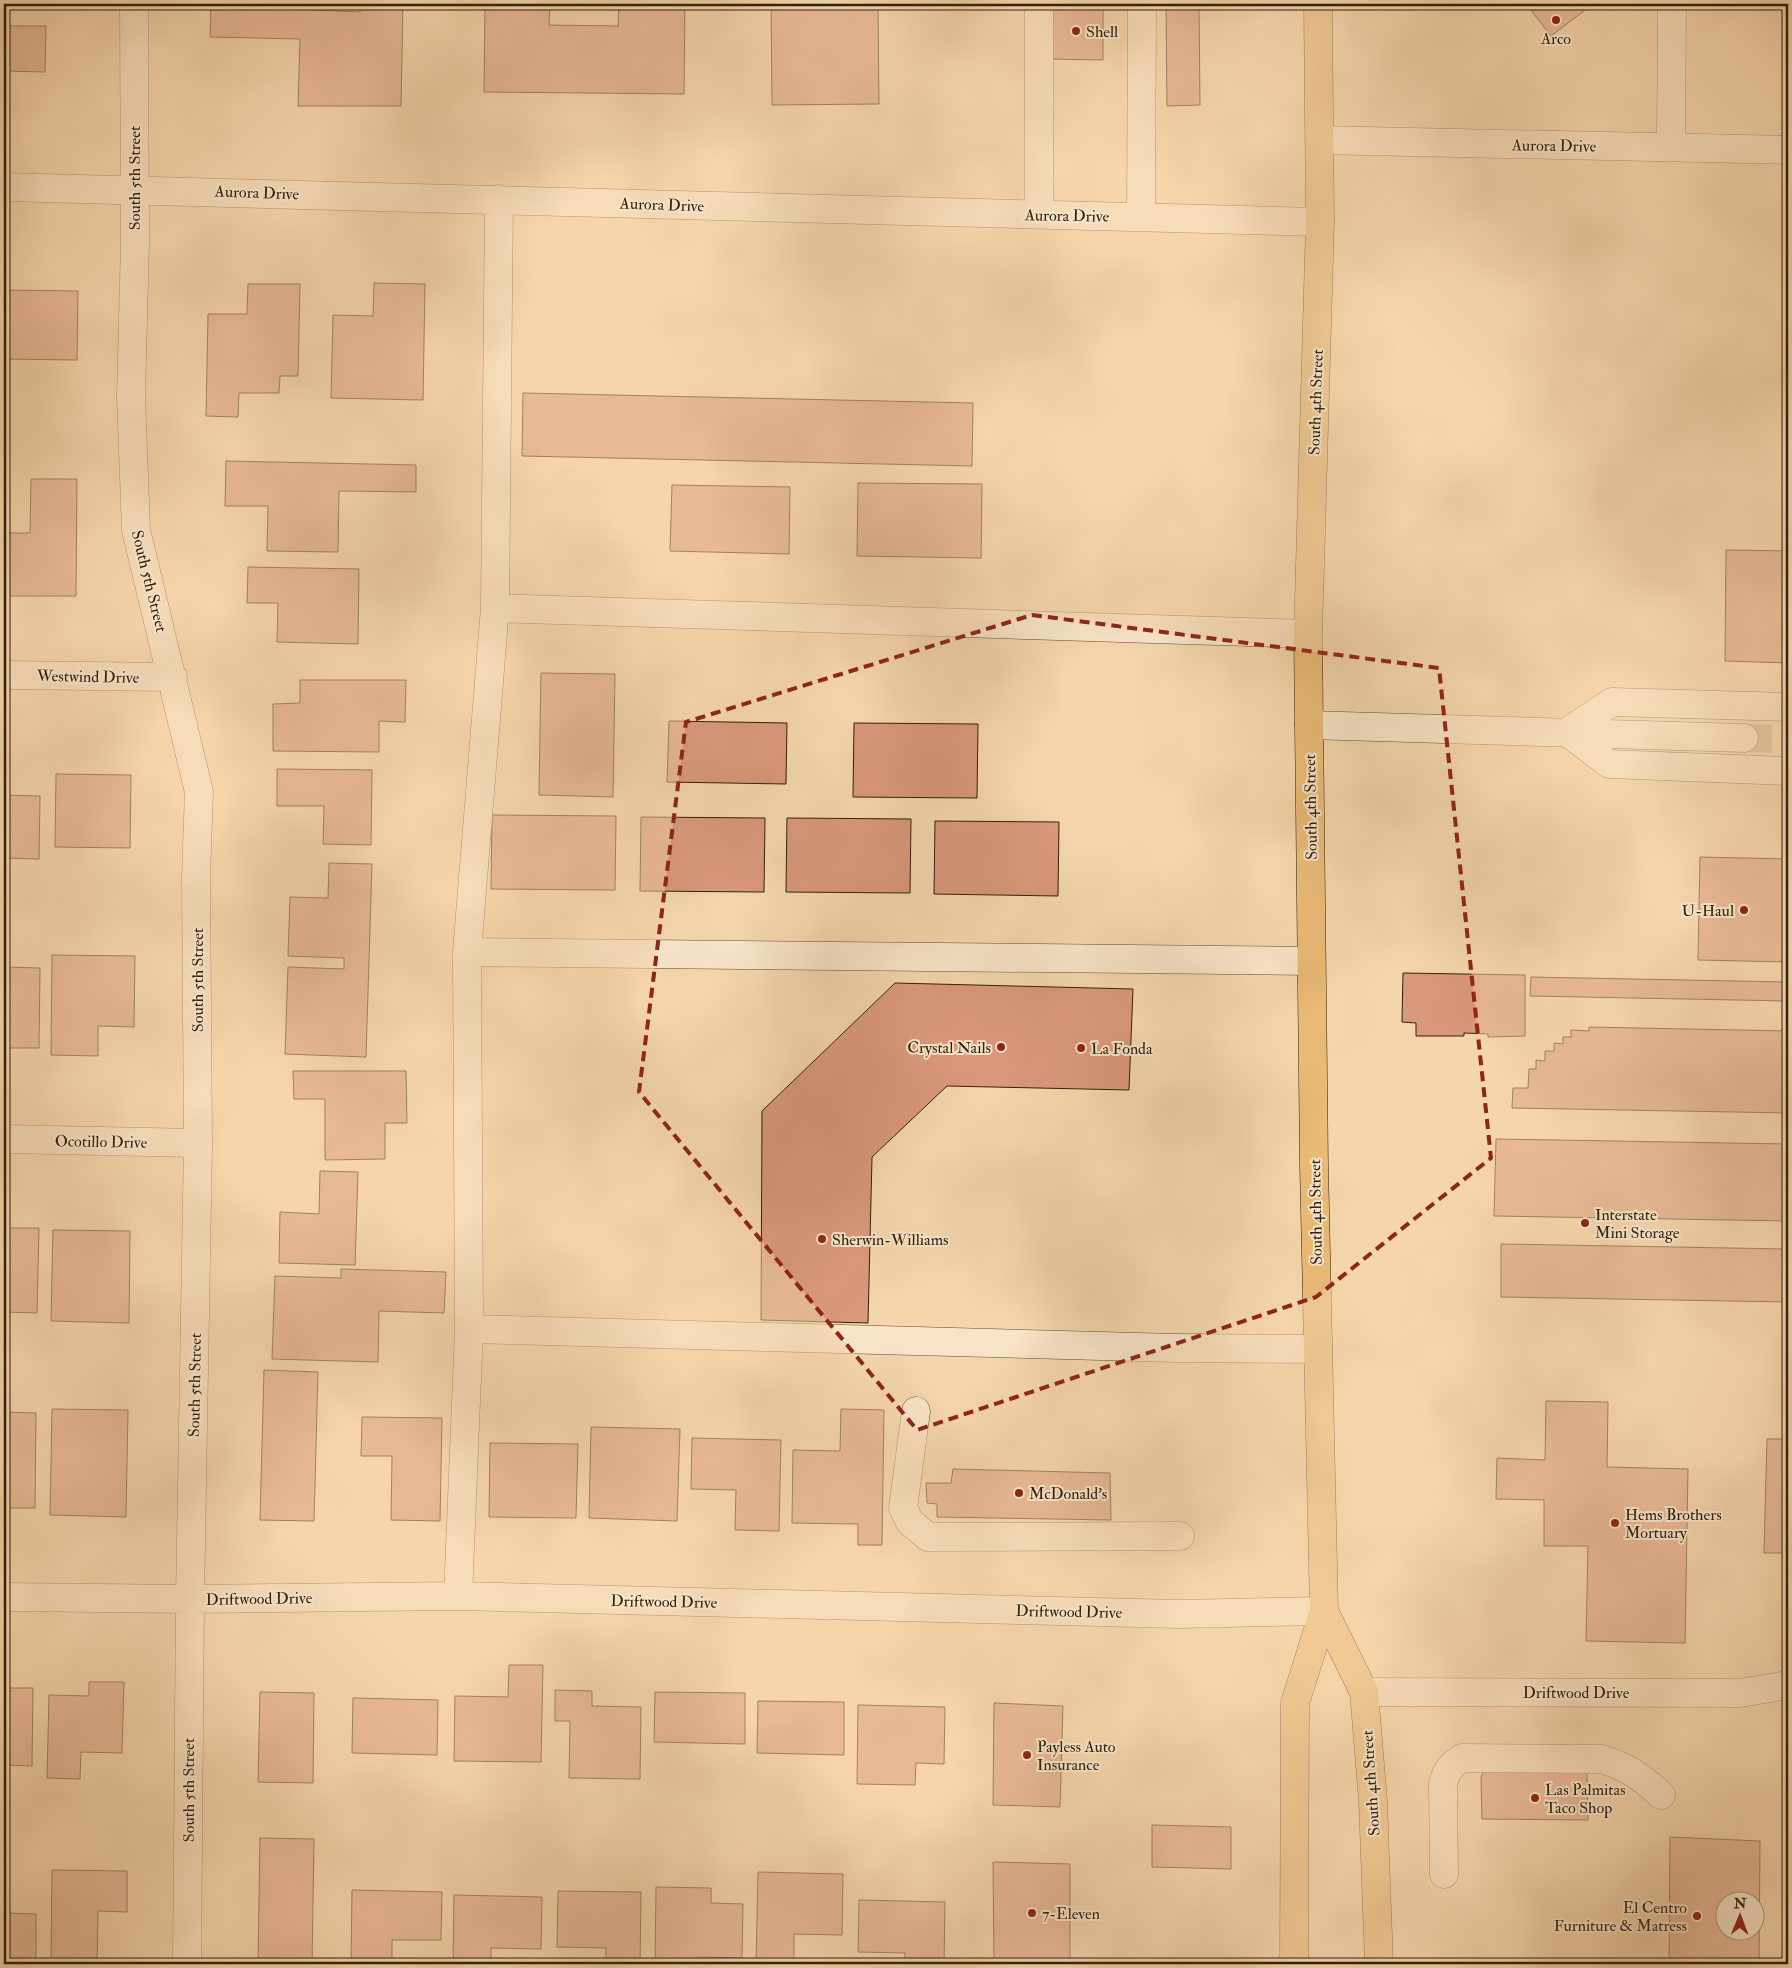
<svg xmlns="http://www.w3.org/2000/svg" width="1792" height="1968" viewBox="0 0 1792 1968" font-family="'IM FELL Double Pica',serif">
<rect width="100%" height="100%" fill="#f5d6ac"/>
<filter id="stains"><feTurbulence type="fractalNoise" baseFrequency=".004" numOctaves="4"/><feColorMatrix values="0 0 0 0 .2 0 0 0 0 .09 0 0 0 0 .02 0 0 0 .5 -.17"/></filter>
<radialGradient id="worn" r=".72"><stop offset=".6" stop-color="#630" stop-opacity="0"/><stop offset="1" stop-color="#630" stop-opacity=".3"/></radialGradient>
<path fill="#da987c" stroke="#2f210d" fill-rule="evenodd" d="M211,4h102v6l47,2v-8h43l-2,102h-103l2,-67 -90,-2z
M485,4h65l-1,21 69,1 1,-22h66l-1,90 -200,-2z
M771,4h107l1,100 -107,1z
M1050,4h53v56l-53,-1z
M1166,4h33l1,101 -33,1z
M1526,4h67l-42,32z
M4,26h42l-1,46 -39,-1 -1,28z
M374,283l51,1 -2,116 -92,-2 2,-83 40,1z
M248,284h52l-2,92h-18l-1,17h-40l-1,24 -32,-1 2,-102h39z
M4,290l74,1 -1,69 -73,-1z
M523,393l450,10 -1,63 -450,-10z
M226,461l190,4v27l-77,-1 -1,61 -71,-1 1,-45h-43z
M31,479h46l-1,117h-72v-63h26z
M858,483l124,1 -1,74 -124,-2z
M672,485l118,2 -1,67 -119,-3z
M1726,550l62,1v112l-63,-2z
M248,567l111,2 -1,75 -81,-2 1,-39h-31z
M541,673l74,1 -2,123 -74,-2z
M300,680h106l-1,42 -26,-1v31l-106,-1v-47l27,-1z
M669,721l118,2 -1,61 -119,-2z
M854,723l124,1 -1,74 -124,-1z
M277,769l95,1 -1,75 -48,-1 1,-38h-47z
M56,774l75,1 -1,73 -75,-1z
M4,795l36,1 -1,63 -35,-1z
M492,815l124,1 -1,74 -124,-1z
M641,817l124,1 -1,74 -124,-1z
M787,818l124,1 -1,74 -124,-1z
M935,821l124,1 -1,74 -124,-2z
M1700,857l88,2v103l-90,-2z
M329,863l43,1 -6,193 -81,-3 3,-87 56,2v-11l-56,-2 2,-59 38,1z
M52,955l83,1 -1,71 -36,-1v30l-47,-1z
M4,967l36,1 -1,80h-35z
M1403,973l122,2v61l-37,1v-3l-24,-1v3h-48v-13l-14,-1z
M1531,977l257,5v19l-258,-5z
M895,983l238,6 -4,101 -182,-4 -75,71 -4,166 -107,-3 1,-209z
M1589,1027l199,4v82l-276,-5 1,-20h15l1,-19h7v-9l9,1v-10h9v-8l9,1v-7h8v-7l18,1z
M293,1071h113l1,52h-22v36l-60,1v-61h-31z
M1496,1139l292,5v77l-294,-5z
M320,1171l38,1 -3,93 -76,-2 1,-51 39,2z
M4,1228h35l-2,85 -33,-1z
M53,1230l77,1 -1,92 -78,-2z
M1501,1244l287,5v53l-287,-5z
M341,1269l105,3 -2,41 -65,-2 -1,51 -106,-3 3,-83 66,2z
M264,1370l54,2 -4,149 -54,-1z
M1546,1401l62,1 -1,65 81,2 -3,174 -99,-2 2,-95h-44v-46l-48,-1 1,-41 48,2z
M52,1409l76,1 -2,107 -76,-2z
M841,1409l43,1 -2,135h-24v-21l-66,-1 1,-73 47,1z
M4,1412l32,1 -1,95h-31v19z
M362,1417l80,1 -2,103 -49,-1 1,-64h-31z
M591,1427l89,2 -3,92 -88,-3z
M692,1438l89,2 -2,91 -44,-1 1,-40 -45,-1z
M1767,1439h21v114h-24z
M490,1443l88,1 -2,74 -87,-1z
M953,1469l157,4 1,47 -174,-3v-13l-10,-1 -1,-20h25z
M509,1665h34l-2,97 -87,-1 1,-65 53,1z
M89,1682h35l-2,71 -41,-1 -1,27 -33,-1 2,-83 40,1z
M4,1688h29l-1,78 -28,-1z
M555,1690l37,1v15l49,1 -1,72 -71,-1 1,-57h-15z
M260,1692l54,1 -1,90 -55,-1z
M655,1692l90,1v51l-91,-2z
M353,1698l85,2 -1,55 -85,-2z
M758,1701l86,1v53l-87,-2z
M994,1703l69,3 -3,101 -67,-2z
M858,1705l87,2 -1,57 -28,-1 -1,22 -58,-1z
M1486,1767l101,3 1,50 -106,-1 -1,-42z
M1152,1825l79,2v42l-79,-2z
M1670,1837l90,4 -1,123h-90zM1724,1900h30v30h-30z
M260,1838l54,1 -2,125h-54z
M993,1862l77,2v99l-76,1z
M52,1870l75,1v41l-29,-1 -1,53h-46z
M758,1872l85,2 -1,61 -48,-1v30h-38z
M656,1887l55,1v15l32,1 -1,54 -45,-1v7h-42z
M352,1890l90,2 -1,48h-49v24h-41z
M558,1891l83,1 -1,72h-34v-16l-49,-1z
M454,1895l88,2 -1,52 -50,-1v16h-38z
M859,1900l86,2 -1,62h-39v-11l-47,-1z
M4,1913l32,1v50h-32z"/>
<g fill="none" stroke-linecap="round" stroke-linejoin="round">
<path stroke="#cdb28c" stroke-width="28" stroke-dasharray="28 14" stroke-linecap="butt" d="M1744,738l44,1"/>
<defs>
<path id="minor" d="M134,4l1,239 -4,153 5,134 63,262 -3,85 2,266 -8,456 -3,365
M1039,4v210
M1320,140l468,10
M1671,147l1,-143
M4,187l1316,35
M1141,217l1,-213
M495,608l813,26
M4,675l169,2
M1309,725l435,13
M1567,732l42,32 179,7
M1567,732l45,-30 176,5
M467,952l844,9
M4,1139l194,4
M469,1329l-2,-377 28,-344 4,-409
M916,1411l-13,97 7,14 18,15 252,-1
M458,1596l11,-267 707,19 142,1
M4,1597l186,2 268,-3 721,18 145,-3
M1364,1692l376,1 48,-8
M1444,1874l-1,-90c3,-13 8,-19 19,-26l139,1c25,7 41,18 60,36"/>
<path id="major" d="M1324,1611l40,81 9,109 6,163
M1294,1964l1,-261 29,-92 -10,-446 -6,-531 12,-412 -2,-218"/>
</defs>
<use href="#minor" stroke="#604e35" stroke-width="29"/>
<use href="#major" stroke="#2f210d" stroke-width="29"/>
<use href="#minor" stroke="#f8e4c9" stroke-width="28"/>
<use href="#major" stroke="#eabb76" stroke-width="28"/>
</g>
<path d="M0 0H1792V1968H0ZM1032,615l407,53 52,490 -175,139 -399,133 -278,-338 47,-370z" fill="#f5d6ac" fill-opacity=".55" fill-rule="evenodd"/>
<path fill="none" stroke="#8f2418" stroke-width="4" stroke-dasharray="10 6" stroke-linejoin="round" d="M1032,615l407,53 52,490 -175,139 -399,133 -278,-338 47,-370z"/>
<g fill="#8f2418" stroke="#f8e4c9" stroke-width="2">
<circle cx="1556" cy="20" r="5"/>
<circle cx="1076" cy="31" r="5"/>
<circle cx="1744" cy="910" r="5"/>
<circle cx="1001" cy="1047" r="5"/>
<circle cx="1081" cy="1048" r="5"/>
<circle cx="1585" cy="1223" r="5"/>
<circle cx="822" cy="1239" r="5"/>
<circle cx="1019" cy="1493" r="5"/>
<circle cx="1615" cy="1523" r="5"/>
<circle cx="1027" cy="1755" r="5"/>
<circle cx="1535" cy="1798" r="5"/>
<circle cx="1032" cy="1913" r="5"/>
<circle cx="1697" cy="1916" r="5"/>
</g>
<g text-anchor="middle" stroke-width="4" stroke-linejoin="round" paint-order="stroke">
<g font-size="16" fill="#2f210d" stroke="#f8e4c9" text-anchor="start">
<text x="1086" y="37">Shell</text>
<text x="1556" y="44" text-anchor="middle">Arco</text>
<text x="1734" y="916" text-anchor="end">U-Haul</text>
<text x="991" y="1053" text-anchor="end">Crystal Nails</text>
<text x="1091" y="1054">La Fonda</text>
<text x="1595" y="1220">Interstate<tspan x="1595" dy="18">Mini Storage</tspan></text>
<text x="832" y="1245">Sherwin-Williams</text>
<text x="1029" y="1499">McDonald's</text>
<text x="1625" y="1520">Hems Brothers<tspan x="1625" dy="18">Mortuary</tspan></text>
<text x="1037" y="1752">Payless Auto<tspan x="1037" dy="18">Insurance</tspan></text>
<text x="1545" y="1795">Las Palmitas<tspan x="1545" dy="18">Taco Shop</tspan></text>
<text x="1687" y="1913" text-anchor="end">El Centro<tspan x="1687" dy="18">Furniture &amp; Matress</tspan></text>
<text x="1042" y="1919">7-Eleven</text>
</g>
<g font-size="16" fill="#2f210d" stroke="#f8e4c9">
<text transform="translate(1554 145) rotate(1)" y="6">Aurora Drive</text>
<text transform="translate(134 178) rotate(-90)" y="6">South 5th Street</text>
<text transform="translate(257 192) rotate(2)" y="6">Aurora Drive</text>
<text transform="translate(662 204) rotate(2)" y="6">Aurora Drive</text>
<text transform="translate(1067 215) rotate(1)" y="6">Aurora Drive</text>
<text transform="translate(1315 402) rotate(-88)" y="6">South 4th Street</text>
<text transform="translate(150 581) rotate(76)" y="6">South 5th Street</text>
<text transform="translate(88 676) rotate(1)" y="6">Westwind Drive</text>
<text transform="translate(1310 807) rotate(-91)" y="6">South 4th Street</text>
<text transform="translate(197 980) rotate(-90)" y="6">South 5th Street</text>
<text transform="translate(101 1141) rotate(1)" y="6">Ocotillo Drive</text>
<text transform="translate(1315 1212) rotate(-91)" y="6">South 4th Street</text>
<text transform="translate(194 1385) rotate(-89)" y="6">South 5th Street</text>
<text transform="translate(259 1598) rotate(-1)" y="6">Driftwood Drive</text>
<text transform="translate(664 1601) rotate(1)" y="6">Driftwood Drive</text>
<text transform="translate(1069 1611) rotate(1)" y="6">Driftwood Drive</text>
<text x="1576" y="1698">Driftwood Drive</text>
<text transform="translate(1370 1783) rotate(-94)" y="6">South 4th Street</text>
<text transform="translate(188 1790) rotate(-90)" y="6">South 5th Street</text>
</g>
</g>
<rect width="1792" height="1968" fill="none" stroke="#f5d6ac" stroke-width="20"/>
<rect x="5" y="5" width="1782" height="1958" fill="none" stroke="#2f210d" stroke-width="2.5"/>
<rect x="10" y="10" width="1772" height="1948" fill="none" stroke="#2f210d"/>
<g transform="translate(1740 1916) rotate(1)"><circle r="24" fill="#f8e4c9" stroke="#a8967e"/>
<path d="M0-4L9 19L0 12L-9 19Z" fill="#8f2418"/>
<text y="-8" font-size="14" font-weight="bold" text-anchor="middle" fill="#2f210d">N</text>
</g>
<rect width="100%" height="100%" filter="url(#stains)"/>
<rect width="100%" height="100%" fill="url(#worn)"/>
</svg>
